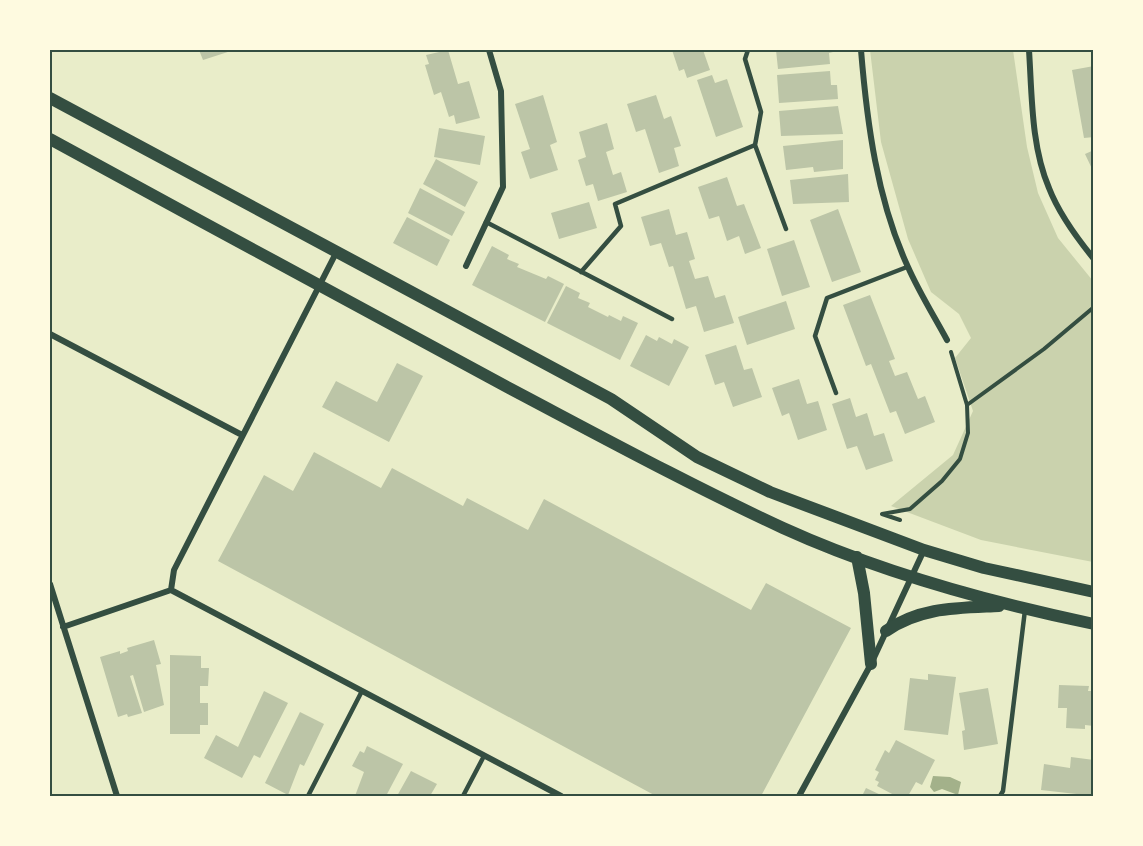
<svg xmlns="http://www.w3.org/2000/svg" width="1143" height="846" viewBox="0 0 1143 846" font-family="'Noto Sans',sans-serif">
<rect width="100%" height="100%" fill="#e9edc9"/>
<path fill="#cad2ad" d="M870,50h143l14,97 11,46 20,45 35,43v281l-112,-22 -90,-34 62,-51 20,-44 -18,-53 16,-20 -12,-24 -28,-22 -23,-53 -27,-97z"/>
<path fill="#a3b18a" d="M933,776l17,1 11,5 -3,13 -16,-6 -8,3 -4,-5z"/>
<path fill="#bcc5a7" d="M199,50h35l-31,10z
M448,50l10,34 11,-3 11,37 -24,6 -2,-9 -5,2 -8,-25 -7,3 -9,-30 4,-1 -3,-9z
M672,50h31l7,20 -23,8 -3,-9 -5,2z
M776,50h57v2l-4,1 1,11 -52,5z
M1094,66v71l-10,1 -12,-68z
M830,71l1,14h6l1,14 -59,4 -2,-28z
M712,75l3,8 12,-4 16,48 -27,10 -19,-57z
M543,95l14,47 -7,3 8,25 -28,9 -9,-27 9,-3 -15,-45z
M656,95l8,24 7,-3 10,30 -7,2 5,18 -20,7 -14,-44 -9,3 -9,-28z
M838,106l5,28 -62,2 -2,-25z
M607,123l7,26 -8,3 7,23 8,-3 6,20 -29,9 -5,-17 -7,2 -8,-26 8,-3 -7,-25z
M439,128l46,8 -5,29 -46,-8z
M843,140v29l-29,3 -1,-5 -27,3 -3,-24z
M1094,150v23l-9,-19z
M436,159l42,23 -13,25 -42,-23z
M848,174l1,28 -56,2 -3,-24z
M727,177l10,29 7,-2 17,44 -16,6 -6,-18 -12,5 -8,-25 -10,3 -11,-32z
M420,188l45,24 -13,24 -44,-23z
M589,202l8,26 -38,11 -8,-26z
M669,209l7,26 11,-3 8,27 -6,2 6,18 13,-3 7,22 10,-3 9,28 -30,9 -8,-26 -10,3 -13,-43 -4,1 -8,-24 -11,3 -9,-29z
M838,209l23,63 -29,10 -22,-62z
M407,217l43,23 -13,26 -44,-23z
M794,240l16,47 -28,9 -15,-47z
M492,246l17,9 -2,4 12,5 -2,3 29,12 2,-3 16,8 -19,38 -73,-37z
M566,286l14,7 -2,5 12,5 -2,4 20,10 1,-2 12,6 2,-5 15,7 -18,37 -73,-37z
M870,295l25,64 -6,2 6,15 12,-4 11,27 7,-3 10,26 -30,12 -9,-23 -6,2 -19,-49 -5,2 -23,-61z
M786,301l9,28 -48,16 -9,-28z
M646,335l11,6 2,-4 13,7 2,-5 15,8 -20,39 -39,-20z
M736,345l8,25 8,-2 10,29 -29,10 -9,-25 -9,3 -10,-30z
M397,363l26,13 -34,66 -67,-35 14,-26 41,21z
M799,379l8,25 11,-3 9,29 -29,10 -9,-27 -7,3 -10,-28z
M850,398l6,19 11,-4 7,23 10,-3 9,28 -27,9 -9,-24 -10,3 -15,-45z
M314,452l67,36 11,-20 71,38 4,-8 61,32 16,-31 207,111 15,-27 85,45 -90,168h-105l-438,-235 46,-86 29,16z
M154,640l7,24 -5,1 8,40 -20,7 -11,-37 -3,1 12,37 -14,4 -1,-3 -9,3 -18,-60 20,-6v3l8,-3 -1,-3z
M170,655l31,1v12h8l-1,18h-8v17h8v22h-8v9h-30z
M928,674l28,3 -8,58 -44,-5 6,-52 18,2z
M1059,685l30,1 -1,5h6v35l-9,-1v4l-19,-1 1,-20h-9z
M988,688l10,56 -34,6 -2,-19 3,-1 -6,-37z
M264,691l24,12 -28,55 -6,-3 -12,23 -38,-20 12,-23 22,12z
M300,712l24,12 -20,42 -4,-2 -12,31 -23,-12z
M896,740l39,20 -13,25 -6,-3 -8,14h-12l-19,-10 2,-4 -4,-2 4,-8 -4,-2 10,-20 4,3z
M367,746l36,18 -17,32h-31l9,-24 -12,-6 8,-15 4,2z
M1071,757l23,3v36l-53,-6 3,-26 26,4z
M411,771l26,13 -7,12h-33z
M866,788l17,8h-21z"/>
<g fill="none" stroke-linecap="round" stroke-linejoin="round">
<path stroke="#344e41" stroke-width="4" d="M967,405l77,-56 50,-42
M900,520l-18,-6 28,-5 32,-28 18,-22 8,-26 -1,-28 -16,-53"/>
<path stroke="#344e41" stroke-width="4.5" d="M748,50l-3,9 16,53 -6,33 31,84
M486,222l186,97
M581,272l40,-46 -6,-22 140,-59
M836,393l-21,-57 12,-38 80,-31
M308,796l54,-105
M463,796l21,-40
M1000,796l3,-5 22,-181"/>
<path stroke="#344e41" stroke-width="6" d="M861,50c6,73 16,150 47,217 11,25 26,49 39,73
M1029,50c3,45 2,96 20,138 10,26 27,49 45,71
M466,266l37,-79 -2,-96 -12,-41
M50,334l192,101
M50,584l67,212
M171,590l3,-20 162,-317
M63,627l108,-37 390,206
M799,796l72,-132 53,-114"/>
<path stroke="#344e41" stroke-width="12" d="M50,98l561,301 86,58 73,35 154,58 60,18 110,24
M50,139c153,83 305,167 459,249 91,48 181,97 274,140 99,45 205,74 311,96
M857,557l7,36 7,71
M886,631c34,-24 72,-23 113,-25"/>
</g>
<rect width="1143" height="846" fill="none" stroke="#fefae0" stroke-width="102"/>
<rect x="51" y="51" width="1041" height="744" fill="none" stroke="#344e41" stroke-width="2"/>
</svg>
